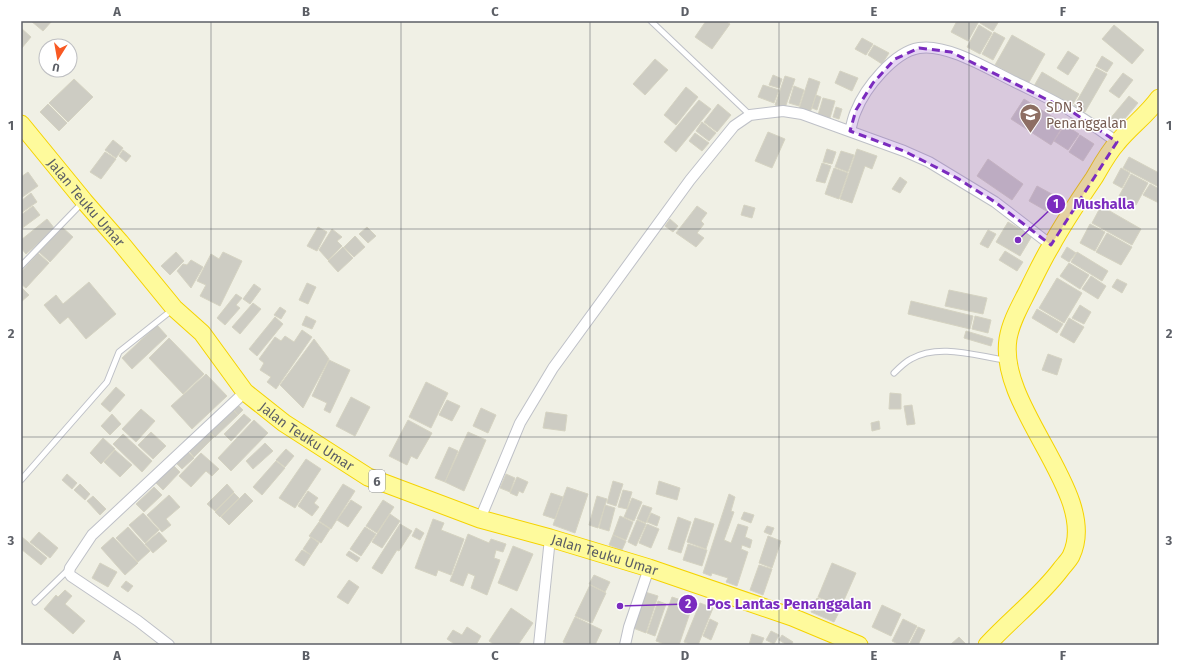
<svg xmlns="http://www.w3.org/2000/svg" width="1180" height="666" viewBox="0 0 1180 666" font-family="'Fira Sans',sans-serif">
<rect width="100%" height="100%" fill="#f0f0e5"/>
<path fill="#cdccc3" stroke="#d5d3c2" d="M31,21h21l-9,10z
M706,21h19l5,3 -18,25 -17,-12z
M957,21h22l-11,20 -17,-9z
M981,21h18l-6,10 -13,-8z
M979,25l13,8 -12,21 -13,-7z
M1114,25l30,25 -12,14 -30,-25z
M21,28l10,9 -10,12z
M994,32l11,6 -12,22 -11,-6z
M1012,35l33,19 -17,30 -33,-19z
M862,38l11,6 -7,11 -11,-6z
M874,45l15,8 -7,11 -14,-9z
M1068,51l11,7 -11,17 -11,-7z
M1102,56l11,7 -6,9 -11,-6z
M655,59l13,11 -23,25 -12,-11z
M1096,68l11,6 -22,38 -11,-6z
M840,71l18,7 -6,13 -17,-8z
M1042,72l37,22 -8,13 -37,-21z
M1123,73l10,7 -14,18 -10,-7z
M773,75l9,4 -3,9 -10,-3z
M785,76l10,3 -10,29 -10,-3z
M809,78l11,4 -10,31 -11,-4z
M74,79l19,18 -25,25 -19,-19z
M763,85l16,5 -5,13 -16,-6z
M794,86l10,4 -5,16 -10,-3z
M686,87l12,10 -22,28 -12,-10z
M816,95l5,2 -4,13 -5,-2z
M1129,96l9,7 -20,24 -9,-7z
M823,98l12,3 -5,17 -12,-3z
M1024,99l40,25 -13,21 -40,-26z
M699,100l12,9 -35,43 -12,-10z
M48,104l19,19 -8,8 -19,-19z
M718,104l13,11 -14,17 -13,-10z
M836,107l6,2 -3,10 -6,-2z
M702,122l14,11 -7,8 -13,-10z
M1065,125l14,9 -11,16 -14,-9z
M768,132l17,7 -13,29 -17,-7z
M695,133l14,10 -7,8 -13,-10z
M1080,135l14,9 -11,17 -14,-9z
M113,140l10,8 -7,10 -11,-8z
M827,149l9,3 -4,12 -9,-2z
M857,149l20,7 -5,13 -7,-3 -13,37 -12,-4z
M123,150l8,6 -5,6 -7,-6z
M841,151l13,4 -6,17 -13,-5z
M105,152l11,7 -15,20 -11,-7z
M1129,157l30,16v14l-36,-19z
M988,159l35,25 -11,16 -35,-24z
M822,163l9,3 -6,17 -9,-2z
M834,168l14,5 -9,26 -14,-5z
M1121,168l9,5 -8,15 -9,-5z
M28,172l10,14 -17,12v-21z
M1131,174l17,9 -12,22 -17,-9z
M900,177l7,5 -7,11 -8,-4z
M1150,184l9,5v14l-16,-8z
M1037,186l22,12 -9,15 -21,-12z
M31,193l6,9 -16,11v-12z
M744,205l11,3 -3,10 -11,-3z
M33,206l7,9 -19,14v-14z
M697,206l10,7 -6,8 3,3 -7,9 7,5 -8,9 -20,-14z
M1101,206l40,23 -9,16 -40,-22z
M47,219l8,10 -29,25 -5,-6v-8z
M670,219l8,7 -5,6 -8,-6z
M1008,222l24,14 -12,20 -24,-14z
M1090,224l15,8 -10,19 -15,-8z
M62,227l11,10 -23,25 -11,-10z
M318,227l9,5 -10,19 -10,-5z
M367,227l9,9 -8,7 -9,-9z
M332,229l10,8 -5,4 5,5 -14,14 -9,-10z
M988,230l8,4 -8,14 -8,-4z
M1107,233l25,14 -11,18 -25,-13z
M355,236l10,11 -11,10 -10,-10z
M343,247l10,11 -15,14 -10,-11z
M1067,247l9,6 -7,9 -8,-5z
M1005,251l18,11 -6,9 -18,-11z
M176,252l8,9 -14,14 -9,-9z
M223,252l19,9 -22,45 -20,-10 6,-11 -9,-4 14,-27 8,5z
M1077,252l31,19 -6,10 -31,-19z
M38,253l11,10 -23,25 -5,-4v-12z
M191,260l12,7 -12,21 -14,-17 6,-7 4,1z
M1069,263l20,12 -9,14 -20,-13z
M1091,276l15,10 -8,13 -16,-10z
M1057,278l25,15 -18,30 -25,-15z
M1117,279l10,5 -5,9 -10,-6z
M89,282l27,32 -30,25 -18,-22 -8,7 -16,-19 12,-10 7,9z
M307,283l9,4 -8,17 -9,-4z
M254,284l7,5 -11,15 -7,-5z
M21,287l8,8 -8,7z
M949,290l38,8 -4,16 -38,-8z
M236,294l6,4 -6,7 4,3 -15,17 -8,-7z
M911,301l62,15 -3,13 -62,-15z
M253,303l8,6 -21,25 -8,-7z
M1080,305l11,7 -7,12 -12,-6z
M280,307l6,4 -5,8 -7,-4z
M1037,309l26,15 -6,9 -25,-15z
M306,316l10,5 -4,8 -10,-4z
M975,316l16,4 -3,13 -16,-4z
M275,317l8,7 -26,32 -8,-7z
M1069,318l15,9 -10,16 -14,-8z
M157,325l10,11 -35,33 -10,-11z
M302,330l10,7 -36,52 -9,-7 4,-5 -11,-7 4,-7 -5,-4 16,-22 6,4 4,-5 9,6z
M966,331l27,8 -2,7 -27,-8z
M169,338l35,36 -21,20 -34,-36z
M314,339l15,20 -26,49 -23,-23z
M1048,354l14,5 -5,16 -15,-5z
M329,360l21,10 -20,43 -6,-3 3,-7 -15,-7z
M206,374l21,22 -35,33 -21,-23z
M426,382l22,11 -17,35 -22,-11z
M116,387l9,8 -15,17 -9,-8z
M890,393l11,1v15h-12z
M351,397l19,10 -15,29 -19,-10z
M447,400l13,6 -8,15 -13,-6z
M236,403l7,7 -5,5 -7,-8z
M912,405l3,19 -8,1 -3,-19z
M231,408l7,7 -23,22 -7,-7z
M481,408l15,7 -8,18 -15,-7z
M141,409l14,12 -19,21 -14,-13z
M546,412l21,3 -2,16 -22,-3z
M112,414l9,10 -11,11 -9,-9z
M244,414l7,6 -20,21 -7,-7z
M254,420l14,13 -37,38 -13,-13z
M408,420l24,13 -15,26 -6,-3 -4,9 -18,-9z
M879,421l1,8 -8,2 -1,-8z
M207,430l7,7 -20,20 -7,-8z
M151,432l15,14 -13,13 -15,-14z
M468,432l18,8 -22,51 -19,-9z
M123,434l29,27 -10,11 -29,-28z
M103,438l12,11 -14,15 -11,-11z
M265,443l8,8 -20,18 -7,-8z
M449,447l9,4 -13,31 -10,-4z
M286,449l8,7 -9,11 -9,-7z
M115,450l17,15 -12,12 -16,-15z
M187,451l7,7 -12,11 -7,-7z
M201,453l18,16 -7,7 -6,-5 -15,16 -12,-11z
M306,459l15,10 -26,39 -16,-10z
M276,461l9,7 -23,27 -9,-8z
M172,464l8,8 -17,18 -9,-9z
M67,474l10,9 -5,6 -10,-9z
M506,474l9,4 -5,14 -10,-4z
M517,477l11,5 -5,11 -4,-2 -2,5 -7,-3z
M613,481l10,3 -7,22 -9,-3z
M659,481l21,7 -3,12 -21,-6z
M80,484l10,10 -5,6 -11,-10z
M227,484l7,8 -19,19 -8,-7z
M343,484l12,7 -24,38 -12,-8z
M154,487l8,8 -18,17 -8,-8z
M567,487l21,7 -13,39 -22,-8z
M623,490l9,2 -5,17 -9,-2z
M308,491l10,7 -4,5 5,4 -7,9 -14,-10z
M234,493l5,5 -19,19 -5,-5z
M245,493l8,8 -24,24 -8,-8z
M551,493l12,4 -8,22 -12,-4z
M729,494l6,3 -4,14 3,1 -10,28 7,3 7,-19 10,3 -3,10 7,3 -2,8 -8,-3 -1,4 7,3 -11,34 -11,-4 2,-4 -16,-5 -1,3 -8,-3z
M169,495l11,12 -14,12 5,6 -9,7 -15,-17z
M93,496l13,13 -6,6 -13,-14z
M597,496l10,3 -9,29 -9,-3z
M632,498l10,4 -8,19 -10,-4z
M351,500l11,7 -14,20 -11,-7z
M383,500l11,7 -17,26 -11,-7z
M605,505l10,3 -6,23 -10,-3z
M643,505l9,3 -6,15 -9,-4z
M744,512l10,3 -3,8 -10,-4z
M143,513l16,17 -14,13 -16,-18z
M651,513l9,4 -3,9 -10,-4z
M390,514l10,7 -18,27 -10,-6z
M620,516l13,6 -7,18 -13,-5z
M678,517l13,5 -10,31 -13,-4z
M695,518l19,6 -8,25 -19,-7z
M433,519l11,4 -3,7 23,9 -13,36 -13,-5 -2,6 -21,-8z
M637,520l9,4 -10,22 -8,-4z
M319,522l11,7 -9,14 -12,-7z
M400,524l12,7 -13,20 -2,-1 -15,24 -10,-6z
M647,524l12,5 -8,19 -12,-5z
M767,526l7,2 -3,7 -7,-3z
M128,527l22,24 -12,11 -22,-24z
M365,527l11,7 -15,22 -11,-7z
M416,528l8,5 -4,7 -8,-4z
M39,532l19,16 -8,10 -20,-16z
M159,532l8,9 -14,12 -8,-9z
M468,534l21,9 2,-4 15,5 -3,8 -7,-2 -2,8 6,2 -13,35 -16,-7 4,-12 -7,-3 -5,13 -13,-5z
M613,535l13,6 -4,9 -13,-5z
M768,536l13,5 -9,27 -13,-5z
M22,537l25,21 -6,7 -20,-16z
M113,537l25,26 -13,12 -24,-27z
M311,537l8,6 -8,12 -8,-6z
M688,544l19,6 -5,16 -19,-6z
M513,546l20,8 -16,37 -19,-8z
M302,550l9,5 -7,11 -9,-6z
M349,551l11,7 -3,4 -11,-7z
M100,563l17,9 -9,15 -16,-9z
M832,563l24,10 -15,34 -23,-10z
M759,565l13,4 -9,26 -13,-5z
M594,575l16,7 -5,10 -16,-8z
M349,580l10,7 -11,17 -11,-7z
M126,581l7,5 -5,6 -7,-5z
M590,585l16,8 -14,30 -17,-7z
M65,590l7,6 -7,8 20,17 -12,13 -29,-25 12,-14 2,2z
M645,592l13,4 -12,37 -13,-5z
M672,597l21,7 -14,41h-12l-11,-4z
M817,598l24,10 -7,14 -23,-10z
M658,601l8,3 -11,32 -8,-3z
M700,603l13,5 -15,37h-5l-9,-3z
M882,605l19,9 -10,22 -19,-9z
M511,608l22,15 -15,22h-23l-6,-4z
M575,617l27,13 -7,15h-25l-7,-3z
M710,619l8,4 -7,17 -8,-4z
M903,619l14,7 -10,19h-7l-8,-4z
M467,627l14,9 -5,9h-20l-9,-6 6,-9 9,5z
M918,627l7,3 -7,15h-9z
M771,631l8,4 -5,9 -8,-4z
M752,634l12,4 -3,7h-12z
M782,635l11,7 -2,3h-4l-8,-5z
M959,637l7,7 -2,1h-14z"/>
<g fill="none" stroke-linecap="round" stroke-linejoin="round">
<defs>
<path id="service" d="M651,21l99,94
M21,266l61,-63
M894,373c5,-5 11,-11 17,-14 28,-16 65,-3 94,1
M21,480l86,-98 12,-30 53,-42
M35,602l34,-33"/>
<path id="minor" d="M850,131c2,-7 3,-14 6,-20 9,-23 38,-59 63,-63 28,-5 71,22 96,34 20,10 41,19 59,31 15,9 29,19 43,29
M480,519l40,-96 33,-55 137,-188 44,-54 16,-11 33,-4 19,3 102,37 25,11 66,40 56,43
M169,645l-31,-24 -67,-45 -2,-3 1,-5 22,-33 153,-143
M539,645l11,-107
M625,645l4,-18 20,-59"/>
<g id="trunk">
<path id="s1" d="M21,124l63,77 36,41 54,66 28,25 43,59 39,31 84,54 112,42 70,19 99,30 143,49 67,28"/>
<path d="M987,645c24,-26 53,-48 74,-76 3,-4 8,-9 10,-13 30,-61 -74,-148 -63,-217 3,-19 14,-36 22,-53 7,-14 13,-27 21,-40 13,-24 28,-46 43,-68 7,-12 14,-25 23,-35 13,-16 30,-28 42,-45"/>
</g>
</defs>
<use href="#service" stroke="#bec0c7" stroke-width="7"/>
<use href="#minor" stroke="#bec0c7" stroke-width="12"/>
<use href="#trunk" stroke="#f5d300" stroke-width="19"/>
<use href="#service" stroke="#fff" stroke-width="5"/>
<use href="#minor" stroke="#fff" stroke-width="10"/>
<use href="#trunk" stroke="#fefa9c" stroke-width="17"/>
</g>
<path fill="#7b2cbf" fill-opacity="0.2" stroke="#7b2cbf" stroke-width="3" stroke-dasharray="8 5" stroke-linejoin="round" d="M919,48l32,4 123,61 43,29 -66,103 -56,-43 -38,-24 -53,-27 -54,-20 6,-21 17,-27 22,-24z"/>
<path fill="none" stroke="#5c5f66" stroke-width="1" stroke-opacity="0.55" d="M211,21v624M401,21v624M590,21v624M779,21v624M969,21v624M21,229h1138M21,437h1138"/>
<defs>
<symbol id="school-pin" viewBox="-11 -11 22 30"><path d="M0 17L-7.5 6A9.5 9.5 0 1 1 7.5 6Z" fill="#8d6e63" stroke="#fff"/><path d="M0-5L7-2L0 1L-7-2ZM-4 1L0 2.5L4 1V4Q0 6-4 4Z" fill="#fff"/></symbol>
</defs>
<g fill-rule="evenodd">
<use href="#school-pin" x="1018" y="102" width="25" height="34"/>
</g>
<g text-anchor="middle" stroke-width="3" stroke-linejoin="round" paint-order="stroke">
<rect fill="#fff" stroke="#8d8f94" stroke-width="1" x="369" y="470" width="16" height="22" rx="3"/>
<g font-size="13" font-weight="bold" fill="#5c5f66">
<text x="377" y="486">6</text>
</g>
<g font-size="14" fill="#785e54" stroke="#fff" text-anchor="start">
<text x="1046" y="112">SDN 3<tspan x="1046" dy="16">Penanggalan</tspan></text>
</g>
<g font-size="14" fill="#5c5f66" stroke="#fff">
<text dy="5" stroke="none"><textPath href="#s1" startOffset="102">Jalan Teuku Umar</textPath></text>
<text dy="5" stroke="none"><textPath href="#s1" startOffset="426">Jalan Teuku Umar</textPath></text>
<text dy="5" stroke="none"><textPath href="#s1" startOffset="749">Jalan Teuku Umar</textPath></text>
</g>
</g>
<path fill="none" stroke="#7b2cbf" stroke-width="1.5" d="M1018 240L1056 204M620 606L688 604"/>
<g fill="#7b2cbf" stroke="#fff" stroke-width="1.5">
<circle cx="1018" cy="240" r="4"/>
<circle cx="620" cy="606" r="4"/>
<circle cx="1056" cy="204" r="10"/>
<circle cx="688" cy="604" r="10"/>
</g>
<g font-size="12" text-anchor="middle" font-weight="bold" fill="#fff">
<text x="1056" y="208">1</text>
<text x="688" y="608">2</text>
</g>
<g font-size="15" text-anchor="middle" font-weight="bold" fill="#7b2cbf" stroke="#fff" stroke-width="3" stroke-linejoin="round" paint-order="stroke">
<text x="1104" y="209">Mushalla</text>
<text x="789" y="609">Pos Lantas Penanggalan</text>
</g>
<rect width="1180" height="666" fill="none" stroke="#ffffff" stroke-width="44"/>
<g transform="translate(58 58) rotate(191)"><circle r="19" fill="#ffffff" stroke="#bebfc2"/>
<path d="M0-3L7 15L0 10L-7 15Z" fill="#f85923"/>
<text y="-6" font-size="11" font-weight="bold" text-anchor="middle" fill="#5c5f66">U</text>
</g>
<rect x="22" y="22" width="1136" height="622" fill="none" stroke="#5c5f66" stroke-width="1.5"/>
<g font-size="13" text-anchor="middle" font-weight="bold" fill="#5c5f66">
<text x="117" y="16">A</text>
<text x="306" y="16">B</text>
<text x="495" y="16">C</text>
<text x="685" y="16">D</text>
<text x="874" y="16">E</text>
<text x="1063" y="16">F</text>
<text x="11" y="130">1</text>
<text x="1169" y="130">1</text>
<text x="11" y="338">2</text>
<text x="1169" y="338">2</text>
<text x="11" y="545">3</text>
<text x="1169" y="545">3</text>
<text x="117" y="660">A</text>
<text x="306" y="660">B</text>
<text x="495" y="660">C</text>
<text x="685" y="660">D</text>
<text x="874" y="660">E</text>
<text x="1063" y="660">F</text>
</g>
</svg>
